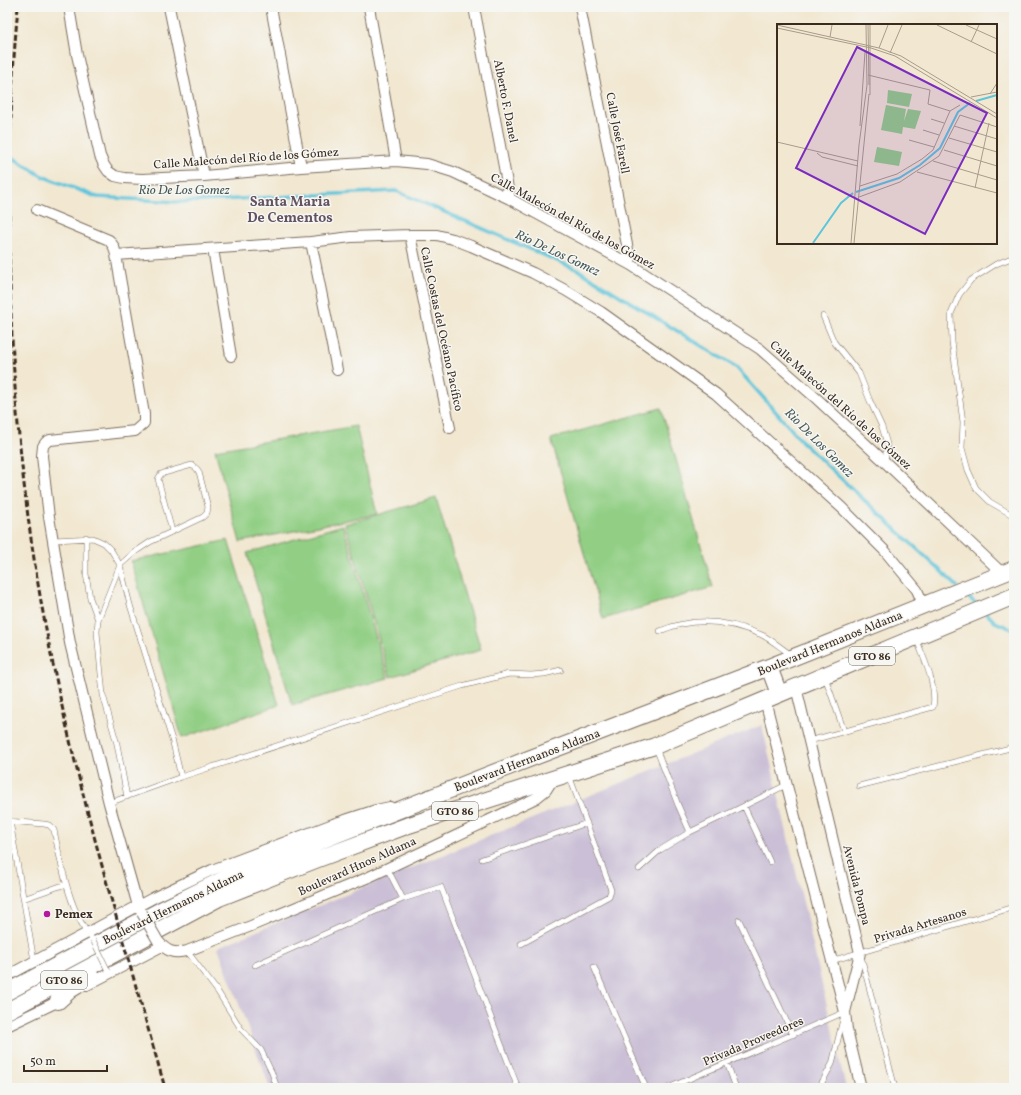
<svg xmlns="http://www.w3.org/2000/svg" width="1021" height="1095" viewBox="0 0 1021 1095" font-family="Vollkorn,serif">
<rect width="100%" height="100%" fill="#f6f6f2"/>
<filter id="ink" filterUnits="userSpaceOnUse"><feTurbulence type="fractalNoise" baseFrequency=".025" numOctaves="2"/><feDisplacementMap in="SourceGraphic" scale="8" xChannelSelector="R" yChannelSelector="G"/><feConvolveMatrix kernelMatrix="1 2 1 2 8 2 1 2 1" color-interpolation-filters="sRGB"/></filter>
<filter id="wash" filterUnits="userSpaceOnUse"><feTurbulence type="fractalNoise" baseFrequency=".012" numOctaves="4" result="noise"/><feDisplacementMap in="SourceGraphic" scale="16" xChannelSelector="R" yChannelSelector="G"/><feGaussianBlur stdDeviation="0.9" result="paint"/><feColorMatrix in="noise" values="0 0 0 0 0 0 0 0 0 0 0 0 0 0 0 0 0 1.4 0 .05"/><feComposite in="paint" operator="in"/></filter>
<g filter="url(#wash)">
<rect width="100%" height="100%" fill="#f2e8d2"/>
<path fill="#cabfd6" d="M762,725l84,363h-576l-52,-141z"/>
<path fill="#92cf85" stroke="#667c52" d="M661,408l52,179 -110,32 -52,-180z
M356,426l21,88 -137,28 -25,-92z
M436,498l45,152 -91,27 -45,-153z
M343,525l45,153 -96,27 -45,-152z
M228,540l51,165 -97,33 -51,-177z"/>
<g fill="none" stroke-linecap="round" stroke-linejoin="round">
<path stroke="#5ec5db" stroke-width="3.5" d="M7,154l35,22 55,21 82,5 217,-11 182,79 158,97 71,80 150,139
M964,593l15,14
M985,612l10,10 19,8"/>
</g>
</g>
<g filter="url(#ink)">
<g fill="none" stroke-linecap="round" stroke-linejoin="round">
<defs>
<path id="lane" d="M1014,257l-18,7 -25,16 -12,15 -8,19 1,28 11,80 -1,26 6,22 8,18 14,14 24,14
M823,316l11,26 25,31 11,28 12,26 5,17 -2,17
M86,537v37l4,24 8,22
M54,540l39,-2 11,5 7,7 9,15 10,40 43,138 8,34 -72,26
M660,631c34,-15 68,-11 102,4 10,5 19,13 28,19
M825,677l19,54
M809,741l124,-34c4,-22 -9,-47 -16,-67
M656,748l22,57 12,27
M181,777l281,-91 47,-12 22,1 13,-1 17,-4
M859,786l155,-39
M127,797l-10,-53 -14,-49 -6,-63 1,-12 22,-55 15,-13 15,-10 53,-25 4,-4 1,-6 -9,-35 -2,-3 -5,-4 -28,8 -3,1 -3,5 14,52
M744,806l42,-21
M7,821l37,3 5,1 5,5c7,34 16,84 39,110
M10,821l24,140
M482,859l105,-36
M387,868l16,31
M639,869l21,-19 30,-18 54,-26 26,56
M23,899l43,-15
M739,920l54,115
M521,944l88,-48 2,-6 -42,-115
M187,951l31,41 23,37 20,21 11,23 5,15
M861,956l34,132
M831,961l183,-54
M255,965l148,-66 38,-12 77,201
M594,967l52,121
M727,1063l9,25
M668,1088l177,-76
M819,1088l13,-24 11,-45"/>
<path id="street" d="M69,7l8,48 23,101 4,9 4,6 7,5 9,2 18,1 62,-3 97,-9 95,-6 31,3 26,8 57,27 121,66 129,84 57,50 68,63 117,111
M169,7l35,169
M271,7l30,160
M369,7l27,154
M474,7l36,192
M580,7l51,258
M37,210l72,30 5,7 2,8 195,-13 40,-5 59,-2h27l16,4 18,7 62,27 32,17 36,22 115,82 126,114 43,43 32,39 7,16
M410,235l40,193
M311,242l26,128
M213,249l18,107
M116,255l28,159v9l-9,8 -85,9 -4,2 -3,4 -1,10 7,61 21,126 39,160 29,103 4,7
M796,687l64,266 -15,59 2,18 14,58
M765,700l80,312
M158,941c9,11 16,13 29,10l64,-25 118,-49 167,-79 10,-8 7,-11
M7,976l146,-78 59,-28 121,-46 43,-14 14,-3
M87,985l75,-39
M7,1026l56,-27"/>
<path id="primary" d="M769,667l10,27
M7,992l154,-82 65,-32 300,-118 243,-93 245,-98
M58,1001l12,-11 21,-13
M7,1011l212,-113 99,-39 88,-33 249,-80 359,-150"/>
</defs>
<use href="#lane" stroke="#7b6c5d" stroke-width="6"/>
<use href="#street" stroke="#7b6c5d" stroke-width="12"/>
<use href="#primary" stroke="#7b6c5d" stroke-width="18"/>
<use href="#lane" stroke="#fff" stroke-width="5"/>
<use href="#street" stroke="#fff" stroke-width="10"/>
<use href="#primary" stroke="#fff" stroke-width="16"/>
<path stroke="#3b2a1e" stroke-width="3" stroke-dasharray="6 3" stroke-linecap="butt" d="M18,7c-7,75 -9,151 -9,226 1,125 11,251 33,374 29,163 78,322 123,481"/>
<defs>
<path id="lane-bridge" d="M93,940l15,31"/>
<path id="street-bridge" d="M142,913l16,28"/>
</defs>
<use href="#lane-bridge" stroke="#7b6c5d" stroke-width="6" stroke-linecap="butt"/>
<use href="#street-bridge" stroke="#7b6c5d" stroke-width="12" stroke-linecap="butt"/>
<use href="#lane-bridge" stroke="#fff" stroke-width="5"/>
<use href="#street-bridge" stroke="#fff" stroke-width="10"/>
</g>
</g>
<circle fill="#b5179e" stroke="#f6f6f2" stroke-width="1.5" cx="47" cy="914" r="4"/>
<g text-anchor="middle" stroke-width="3" stroke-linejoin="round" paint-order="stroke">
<g fill="#f6f6f2" stroke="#73675e" stroke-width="1">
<rect x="849" y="647" width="46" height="18" rx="3"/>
<rect x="432" y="802" width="46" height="18" rx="3"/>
<rect x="41" y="971" width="46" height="18" rx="3"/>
</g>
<g font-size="11" font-weight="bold" fill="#3b2a1e">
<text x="872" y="660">GTO 86</text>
<text x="455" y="815">GTO 86</text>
<text x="64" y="984">GTO 86</text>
</g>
<g font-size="12" fill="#3b2a1e" stroke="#f6f6f2">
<text transform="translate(506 101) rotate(79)" y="4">Alberto F. Danel</text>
<text transform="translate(618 133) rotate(79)" y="4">Calle José Farell</text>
<text transform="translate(246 158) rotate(-4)" y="4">Calle Malecón del Río de los Gómez</text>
<text transform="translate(573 221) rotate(29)" y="4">Calle Malecón del Río de los Gómez</text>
<text transform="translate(442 329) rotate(78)" y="4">Calle Costas del Océano Pacífico</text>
<text transform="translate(841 405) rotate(42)" y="4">Calle Malecón del Río de los Gómez</text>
<text transform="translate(830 643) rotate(-22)" y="4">Boulevard Hermanos Aldama</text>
<text transform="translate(527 760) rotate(-21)" y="4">Boulevard Hermanos Aldama</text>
<text transform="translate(357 866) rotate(-24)" y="4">Boulevard Hnos Aldama</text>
<text transform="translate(857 885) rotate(76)" y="4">Avenida Pompa</text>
<text transform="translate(173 907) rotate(-26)" y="4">Boulevard Hermanos Aldama</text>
<text transform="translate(920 925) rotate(-17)" y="4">Privada Artesanos</text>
<text transform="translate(753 1041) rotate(-23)" y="4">Privada Proveedores</text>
</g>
<g font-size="12" font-weight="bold" fill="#3b2a1e" stroke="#f6f6f2" text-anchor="start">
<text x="55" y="918">Pemex</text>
</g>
<g font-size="13" font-style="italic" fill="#465857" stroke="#f6f6f2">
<text x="184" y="194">Rio De Los Gomez</text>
<text transform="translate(558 252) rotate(25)" y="5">Rio De Los Gomez</text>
<text transform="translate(820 442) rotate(45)" y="5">Rio De Los Gomez</text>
</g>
<g font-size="14" font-weight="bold" fill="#635362" stroke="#f6f6f2">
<text x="290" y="206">Santa Maria<tspan x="290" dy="16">De Cementos</tspan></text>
</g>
</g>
<g transform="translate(777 24)">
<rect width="220" height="220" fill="#f2e8d2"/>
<path d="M111,66l24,4 -3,13 -22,-4zM109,81l20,4 -2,12 4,-12 13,2 -6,18 -12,-2 -1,7 -21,-4zM100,123l25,5 -3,14 -25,-4z" fill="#92cf85"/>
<path fill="none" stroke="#5ec5db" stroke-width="2" d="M199,77l21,-6M79,168l43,-14 21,-13 20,-17 18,-36 12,-9M36,219l28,-40 12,-10"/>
<path fill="none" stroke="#a99c8a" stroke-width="1" d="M0,1l102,23 22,8 96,58M91,1l1,60M93,1v70M160,1l60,29M189,1l31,14M0,4l94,20 24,8 102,62M53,13l2,-12M194,18l8,-17M102,24l9,-23M113,29l12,-28M91,51l62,15 -2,14 22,7M213,70l7,-11M194,73l26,-5M154,95l13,4M83,102l5,-74M177,102l43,13M146,106l16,5M172,114l48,14M132,116l25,7M0,118l81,19M167,126l53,16M40,129l5,4 36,9M156,137l64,19M140,148l80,21M83,162l37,-12 25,-15 11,-9 17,-39 10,-6M198,164l14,-65M82,173l41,-15 39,-26 21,-41 37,12M74,219l8,-98 8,-60 -1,-60M77,219l15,-149"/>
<path fill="#7b2cbf" fill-opacity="0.15" stroke="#7b2cbf" stroke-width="2" d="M80,23l130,66 -62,121 -129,-66z"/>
<rect width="220" height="220" fill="none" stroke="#3b2a1e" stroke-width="2"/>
</g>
<rect width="1021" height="1095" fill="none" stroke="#f6f6f2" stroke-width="24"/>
<path d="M24 1065v6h83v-6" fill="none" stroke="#3b2a1e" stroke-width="2"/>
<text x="30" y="1065" font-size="12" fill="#3b2a1e" stroke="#f6f6f2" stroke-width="3" paint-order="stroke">50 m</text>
</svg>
